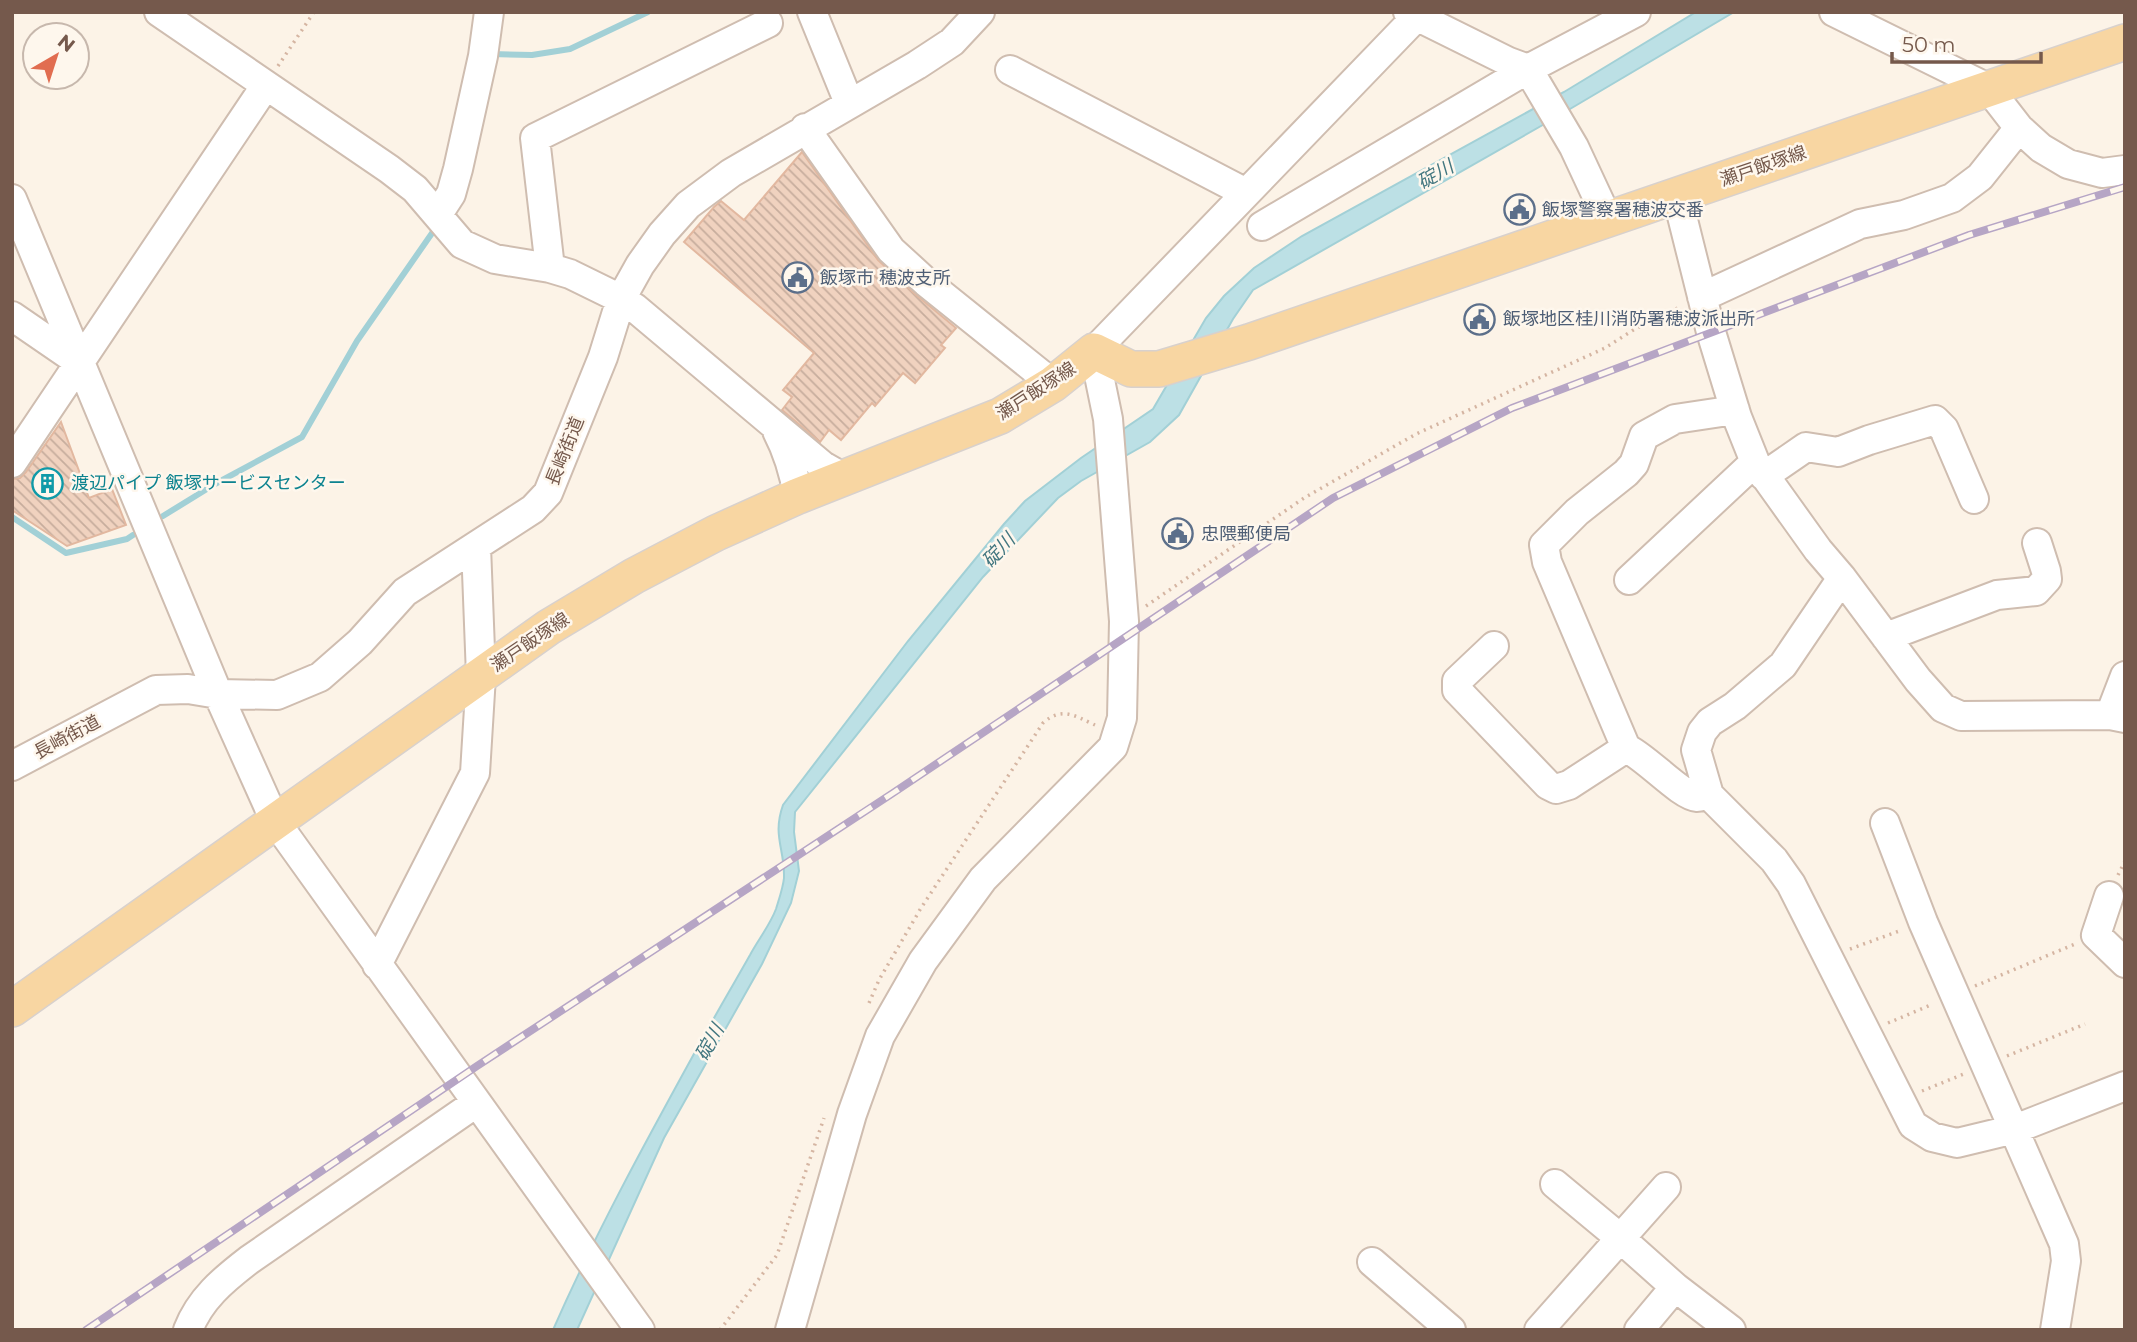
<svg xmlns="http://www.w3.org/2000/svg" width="2137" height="1342" viewBox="0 0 2137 1342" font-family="Montserrat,'Noto Sans JP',sans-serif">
<defs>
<pattern id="building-back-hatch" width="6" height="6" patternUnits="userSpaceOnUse" patternTransform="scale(1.75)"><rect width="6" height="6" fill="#f0d2bf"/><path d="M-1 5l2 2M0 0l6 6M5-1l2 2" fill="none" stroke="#c7ad9d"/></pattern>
</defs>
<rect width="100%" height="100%" fill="#fcf3e7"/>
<path fill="#bce0e5" stroke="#a2d0d6" stroke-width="2" d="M1696,12h38l-186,110 -295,168 -20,29 -54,96 -29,27 -69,39 -23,17 -75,79 -188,235 -1,20 5,39 -8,32 -29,61 -98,174 -87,192h-24c42,-96 92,-187 142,-278 18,-33 37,-65 55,-97 8,-15 20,-30 26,-46 3,-10 7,-21 8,-31 1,-29 -12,-42 -1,-73l125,-164 96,-117 21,-23 56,-43 72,-49 53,-91 18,-22 30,-28 48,-32 262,-144z"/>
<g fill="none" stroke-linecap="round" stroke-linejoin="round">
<path stroke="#a2d0d6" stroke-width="6" d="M491,54l41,1 38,-6 78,-37
M163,516l52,-32 87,-47 55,-96 80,-115
M12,517l54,36 61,-14 6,-4"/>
</g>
<path fill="url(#building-back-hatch)" stroke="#e2b8a0" stroke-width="2" d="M802,152l76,108 37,34 41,34 -15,17 4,3 -30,35 -12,-10 -28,33 -3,-3 -31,37 -12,-10 -9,12 -38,-32 10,-13 -9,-7 31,-37 -130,-111 30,-35 7,-6 23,19z
M61,422l28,76 23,-9 14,36 -59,21 -55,-36v-31l8,-1 6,-6z"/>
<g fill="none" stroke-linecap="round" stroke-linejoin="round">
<defs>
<path id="minor" d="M159,12l230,157 26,20 47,55 33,15 55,9 20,6 51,25 14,9 188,158 14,8 12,2
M812,12l37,91
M1408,12l101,50 19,7 46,78 34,73
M1834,12l154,76 31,40 22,20 27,16 34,9 23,-3
M1010,70l236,123
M805,128l86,122 35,32 127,102
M1677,196l34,136 26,85 18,45 63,88 24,28 76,102 25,28 18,8 149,-1 15,3
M12,199l206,495 57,127 365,509
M438,214l13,-20 7,-25 25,-113 6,-44
M1262,226l266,-157 108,-57
M550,268l-15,-130 233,-115
M1702,297l158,-73 44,-9 48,-17 28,-21 39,-49
M12,316l67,46
M777,431c11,21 17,41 21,65
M12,463l254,-378
M1764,476l42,-29 32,5 31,-12 66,-20 9,9 30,70
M1842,578l-59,87 -48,41 -25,16 -8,10 -6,18 13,45 65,65 17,24 122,241 19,12 25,6 58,-14 110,-43
M1629,580l126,-118
M1886,637l111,-42 39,-4 11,-12 -1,-8 -9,-28
M1494,646l-37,35v9l91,95 8,4 13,-4 57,-37c20,9 55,48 71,49 4,0 8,-2 12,-2
M2110,715l15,-39
M1626,748l-79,-186 -3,-17 33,-33 49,-39 8,-9 10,-28 31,-17 60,-9
M12,766l144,-76 32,-1 30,5 59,1 43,-18 40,-35 45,-50 128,-83 15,-16 55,-136 18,-58 19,-34 22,-31 26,-29 43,-32 186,-108 35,-23 28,-30
M1885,823l38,99 141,322 2,17 -11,69
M2109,896l-13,39 29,28
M377,965l98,-192 6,-97 -5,-130
M1555,1184l65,54 55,49 -36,43
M1372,1262l79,68
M1675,1287l56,43
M188,1330c12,-31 35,-50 61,-70l227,-157
M790,1330l62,-216 28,-78 43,-75 60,-82 130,-132 9,-29 2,-97 -16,-202 -14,-68 327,-339
M1539,1330l127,-143"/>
<path id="major" d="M12,1009l537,-382 85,-51 82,-43 82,-37 202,-80 53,-32 41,-33 37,18h28l90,-27 876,-300"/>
</defs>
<use href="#minor" stroke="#cfbdb0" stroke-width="32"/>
<use href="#major" stroke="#d8d1cd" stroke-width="38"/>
<path stroke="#d5b5a2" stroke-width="3.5" stroke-dasharray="2 5" stroke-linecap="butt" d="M278,66l36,-54
M1146,606l158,-108 112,-64 189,-86 30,-19 47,-23
M2118,875l7,-14
M1850,949l52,-19
M1975,986l100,-42
M869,1003l10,-23 42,-72 122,-185c19,-17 32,-7 52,2
M1888,1023l45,-19
M2007,1056l78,-32
M1922,1091l42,-17
M720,1330l57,-75 47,-137"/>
<use href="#minor" stroke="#fff" stroke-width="28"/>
<use href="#major" stroke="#f8d6a2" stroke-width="35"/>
<defs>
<path id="rail" d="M86,1330l391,-264 416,-273 440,-295 179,-90 457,-173 156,-48"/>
</defs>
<use href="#rail" stroke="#b6a5c5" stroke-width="8"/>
<use href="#rail" stroke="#fef7ed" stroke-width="5" stroke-dasharray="16" stroke-linecap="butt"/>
</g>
<defs>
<symbol id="civic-ring" viewBox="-11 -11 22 22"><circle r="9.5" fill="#fef7ed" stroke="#5c6f8a" stroke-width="1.5"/><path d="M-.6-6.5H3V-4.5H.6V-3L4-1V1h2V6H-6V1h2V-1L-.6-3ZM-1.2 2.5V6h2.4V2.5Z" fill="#5c6f8a"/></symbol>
<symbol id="building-ring" viewBox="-11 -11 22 22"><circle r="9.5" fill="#fef7ed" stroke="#0f9aa8" stroke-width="1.5"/><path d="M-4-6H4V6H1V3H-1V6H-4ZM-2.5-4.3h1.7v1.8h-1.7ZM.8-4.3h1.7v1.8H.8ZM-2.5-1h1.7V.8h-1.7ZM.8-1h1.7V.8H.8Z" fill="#0f9aa8"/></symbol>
</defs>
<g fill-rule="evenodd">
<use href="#civic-ring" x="1502" y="192" width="35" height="35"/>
<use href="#civic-ring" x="780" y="260" width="35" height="35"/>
<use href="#civic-ring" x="1462" y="302" width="35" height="35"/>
<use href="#building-ring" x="30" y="466" width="35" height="35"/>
<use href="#civic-ring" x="1160" y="516" width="35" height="35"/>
</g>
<g text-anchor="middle" stroke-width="5" stroke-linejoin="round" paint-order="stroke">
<g font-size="18" fill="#75594c" stroke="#fef7ed">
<text transform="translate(1763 166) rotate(-19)" y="6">瀬戸飯塚線</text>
<text transform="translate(1036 391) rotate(-33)" y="6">瀬戸飯塚線</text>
<text transform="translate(565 451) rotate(-68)" y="6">長崎街道</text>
<text transform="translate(530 642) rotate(-34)" y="6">瀬戸飯塚線</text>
<text transform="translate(67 737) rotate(-28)" y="6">長崎街道</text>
</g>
<g font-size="18" fill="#4e5e75" stroke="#fef7ed" text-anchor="start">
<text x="1542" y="216">飯塚警察署穂波交番</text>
<text x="820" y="284">飯塚市 穂波支所</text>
<text x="1503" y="325">飯塚地区桂川消防署穂波派出所</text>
<text x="1201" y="540">忠隈郵便局</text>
</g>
<g font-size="18" fill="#0d838f" stroke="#fef7ed" text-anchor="start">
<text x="71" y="489">渡辺パイプ 飯塚サービスセンター</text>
</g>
<g font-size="19" font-style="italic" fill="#437780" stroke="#fef7ed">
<text transform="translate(1435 174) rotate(-30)" y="7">碇川</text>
<text transform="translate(998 550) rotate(-47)" y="7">碇川</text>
<text transform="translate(709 1042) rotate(-61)" y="7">碇川</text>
</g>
</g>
<rect width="2137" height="1342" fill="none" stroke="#75594c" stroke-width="28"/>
<g transform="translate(56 56) rotate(39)"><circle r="33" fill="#fef7ed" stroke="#c7b8ad" stroke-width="2"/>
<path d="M0-5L12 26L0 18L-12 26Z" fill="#e16d50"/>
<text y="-10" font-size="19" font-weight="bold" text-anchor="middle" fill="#75594c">N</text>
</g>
<path d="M1892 52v10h149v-10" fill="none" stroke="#75594c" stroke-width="3.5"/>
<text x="1902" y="52" font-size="21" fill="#75594c" stroke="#fef7ed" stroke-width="5" paint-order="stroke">50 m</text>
</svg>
